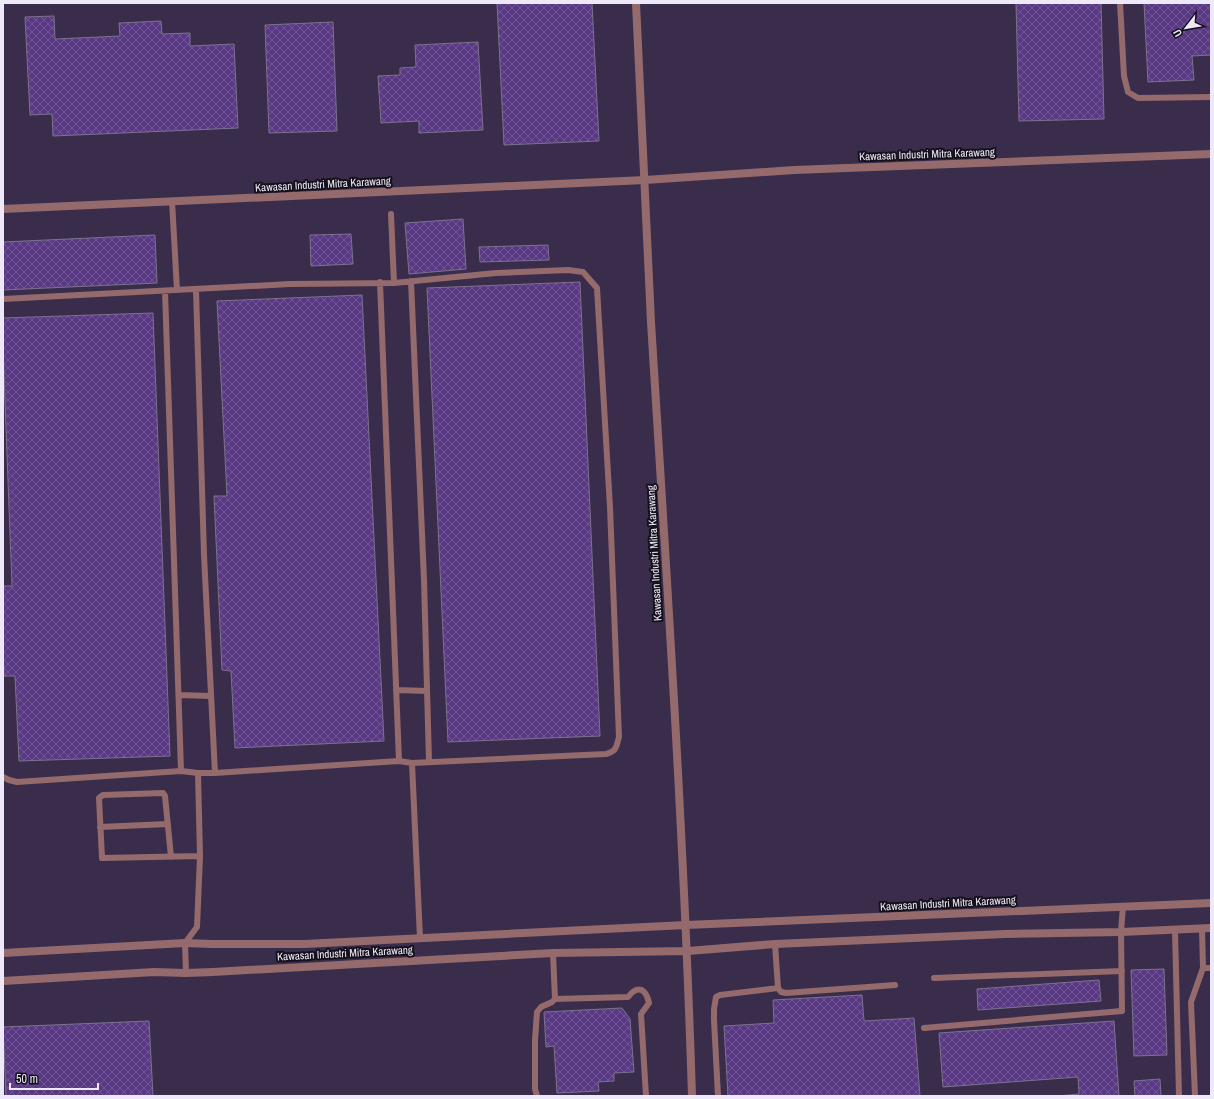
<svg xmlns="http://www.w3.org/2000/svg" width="1214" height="1099" viewBox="0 0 1214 1099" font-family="'Archivo Narrow',sans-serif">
<defs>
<pattern id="building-cross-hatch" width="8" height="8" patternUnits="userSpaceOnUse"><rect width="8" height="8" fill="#593983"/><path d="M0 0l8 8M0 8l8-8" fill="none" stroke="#715695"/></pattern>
</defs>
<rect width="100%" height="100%" fill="#2e253d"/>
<path fill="#392d4b" d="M3,3h1208v1093h-1208z"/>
<path fill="url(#building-cross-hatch)" stroke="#7c728e" d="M497,3h95l7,138 -95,4z
M1016,3h85l3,116 -85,2z
M1144,3h67v52l-19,1 2,24 -46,2z
M54,16l1,23 65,-3 -1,-13 42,-2 1,13 28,-1v13l44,-2 4,84 -185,8 -1,-22 -22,1 -5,-98z
M333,22l4,109 -68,2 -4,-108z
M478,42l5,88 -64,3v-12l-38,2 -3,-47 22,-1v-7l16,-1 -1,-22z
M463,219l3,50 -57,5 -4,-51z
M351,234l2,30 -42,2 -1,-31z
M155,235l2,48 -154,7v-48z
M548,245l1,15 -69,2 -1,-15z
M580,282l20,454 -152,6 -21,-454z
M362,295l22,446 -149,7 -4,-77 -9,-1 -8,-174h13l-10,-195z
M153,313l17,443 -151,5 -4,-85h-11l-1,-29v-61h9l-9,-237v-31z
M1164,969l3,86 -33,1 -3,-86z
M1099,980l2,21 -123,9 -1,-21z
M862,995l2,26 50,-3 6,78h-192l-4,-70 50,-3 -1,-23z
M622,1008l8,11 4,53 -20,1v8l-16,1 1,9 -42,2 -3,-47 -8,1 -2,-35z
M149,1021l4,75h-147l-3,-69z
M1114,1021l5,75h-62l22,-2 -1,-17 -135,10 -4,-54z
M1160,1079l1,17h-26l-1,-15z"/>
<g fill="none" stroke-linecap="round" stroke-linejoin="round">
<path stroke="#956a6c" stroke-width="6" d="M1120,3l4,73 4,16 10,6 73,-1
M172,201l5,89
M391,214l3,69
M411,281l13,299 5,181
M380,282l19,479
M196,290l8,265 11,218
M165,291l16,480
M3,299l287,-15 104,-1 102,-10 72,-3 15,2 14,16 13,219 9,230c-3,10 -2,14 -13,17l-194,9 -13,-2 -184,12h-17l-17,-2 -164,11 -8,-2 -6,-3
M396,690l31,1
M179,695l32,1
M412,763l8,175
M100,827l68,-3
M171,857l-6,-61 -2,-3 -60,2 -4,3 3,60 98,-2
M1175,930l4,166
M775,944l3,44 3,4 5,1 109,-8
M1203,968h8
M186,973l-1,-30 12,-16 3,-71 -2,-83
M934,978l188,-7
M555,999l73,-2c10,-13 18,-8 21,6l-8,11 5,82
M924,1028l198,-17 -1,-79 2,-26
M537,1096l-2,-7v-49l2,-28 4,-5 11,-5 3,-3 -2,-46
M718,1096l-4,-76v-11l2,-12 4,-2 58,-7
M1195,1096l-4,-94 12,-34 -1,-40"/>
<path stroke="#956a6c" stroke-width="8" d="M636,3c5,106 9,212 15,319 16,258 33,516 41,774
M3,209l642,-29 149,-10 417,-16
M3,953l182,-10 27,1h92l382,-19 525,-22
M3,981l151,-9 32,1 27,-1 340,-19 135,-2 87,-7 230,-10 116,-2 90,-4"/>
</g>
<g text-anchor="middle" stroke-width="4" stroke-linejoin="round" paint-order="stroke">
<g font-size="11" fill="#eee9f9" stroke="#15111b">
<text transform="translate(927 154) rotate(-2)" y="4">Kawasan Industri Mitra Karawang</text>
<text transform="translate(323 184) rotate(-3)" y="4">Kawasan Industri Mitra Karawang</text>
<text transform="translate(654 553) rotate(-93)" y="4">Kawasan Industri Mitra Karawang</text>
<text transform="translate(948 903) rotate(-3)" y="4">Kawasan Industri Mitra Karawang</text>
<text transform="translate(345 953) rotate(-3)" y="4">Kawasan Industri Mitra Karawang</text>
</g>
</g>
<rect width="1214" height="1099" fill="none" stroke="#eee9f9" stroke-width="8"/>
<g transform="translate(1186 28) rotate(239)" stroke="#15111b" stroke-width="3" paint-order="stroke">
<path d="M0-3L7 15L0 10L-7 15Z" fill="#eee9f9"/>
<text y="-6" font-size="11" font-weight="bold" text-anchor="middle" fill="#eee9f9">U</text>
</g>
<path d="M10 1083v6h88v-6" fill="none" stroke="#eee9f9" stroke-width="2"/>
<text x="16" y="1083" font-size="12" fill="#eee9f9" stroke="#15111b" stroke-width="3" paint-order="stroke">50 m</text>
</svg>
